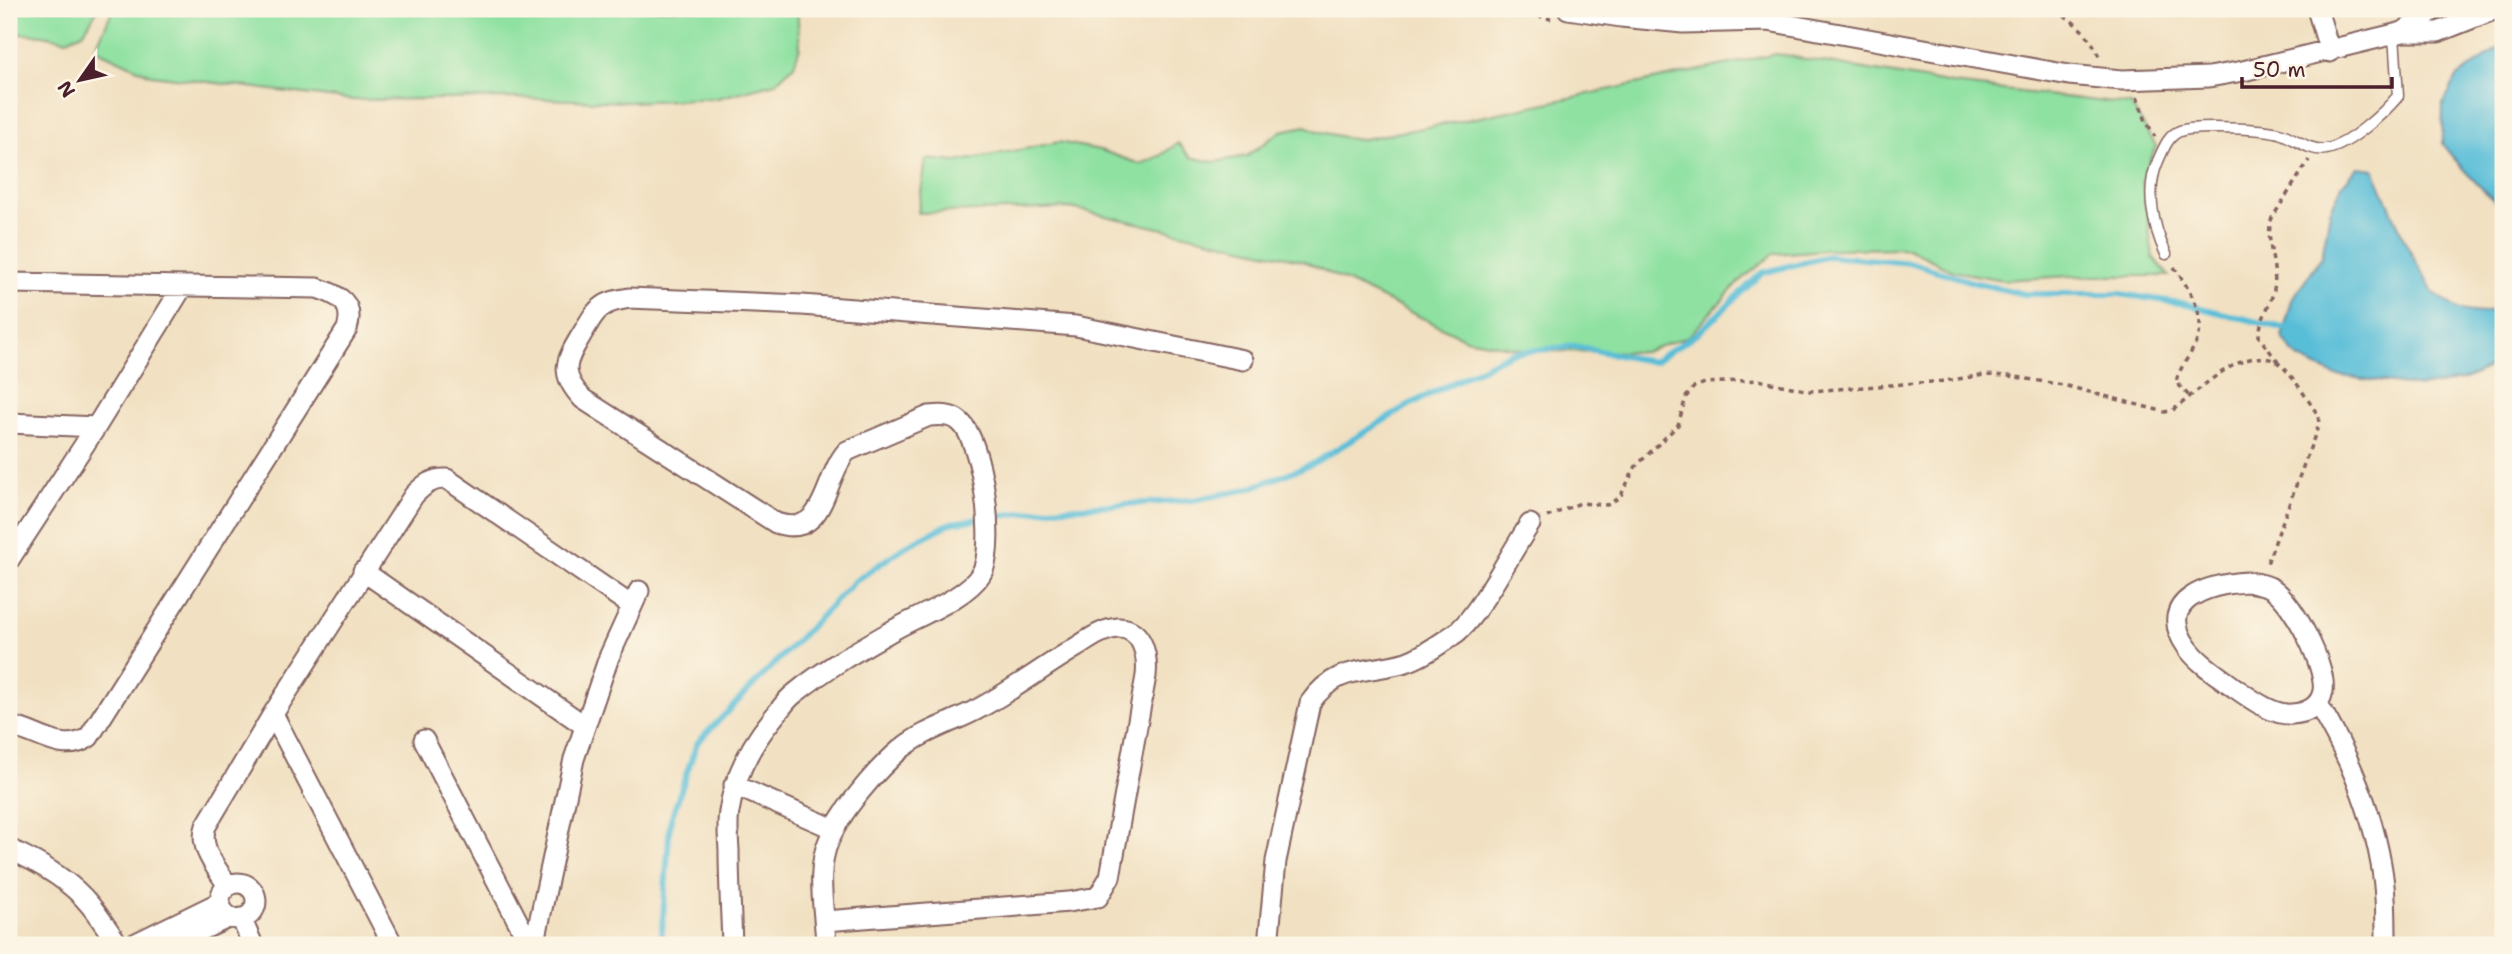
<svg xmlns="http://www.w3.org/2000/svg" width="2512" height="954" viewBox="0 0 2512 954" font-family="'Shantell Sans',sans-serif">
<rect width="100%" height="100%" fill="#fcf5e5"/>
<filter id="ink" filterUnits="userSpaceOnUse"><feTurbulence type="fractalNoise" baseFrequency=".0143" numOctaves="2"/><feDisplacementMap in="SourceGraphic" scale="14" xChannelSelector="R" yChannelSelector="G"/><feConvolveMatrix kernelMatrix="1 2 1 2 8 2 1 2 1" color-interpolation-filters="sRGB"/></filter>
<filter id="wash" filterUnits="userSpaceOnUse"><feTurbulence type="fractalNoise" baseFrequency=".00686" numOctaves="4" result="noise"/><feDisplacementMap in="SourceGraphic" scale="28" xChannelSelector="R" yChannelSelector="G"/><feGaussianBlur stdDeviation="1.57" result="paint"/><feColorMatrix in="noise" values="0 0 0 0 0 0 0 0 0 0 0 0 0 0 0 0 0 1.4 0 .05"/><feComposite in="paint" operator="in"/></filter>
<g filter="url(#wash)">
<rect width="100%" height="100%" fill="#f1e0c1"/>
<path fill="#8ee1a1" stroke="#6c8066" stroke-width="2" d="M9,9h89l-15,24 -17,7 -23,-5 -34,-2z
M113,9h684l3,38 -6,18 -19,18 -57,15 -90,4 -113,-4 -162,2 -202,-25 -56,-26z
M1776,54l177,30 178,21 25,41 -14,34 11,77 16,19h-98l-68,4 -50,-9 -45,-23 -70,1 -65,5 -34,28 -50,54 -45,16 -112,-1 -66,-12 -162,-78 -233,-53 -153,5 8,-54 31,3 102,-20 41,8 40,14 20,-8 18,-13 12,14 24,5 33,-6 34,-25 25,-5 14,6 38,8 108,-20z"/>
<path fill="#59bed8" stroke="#526e82" stroke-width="2" d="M2503,45v165l-40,-41 -21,-25 1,-40 14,-27z
M2358,167l16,2 32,75 27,48 26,18 22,3 22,-5v53l-40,19 -43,7 -85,-12 -36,-16 -17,-22 10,-37 30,-44 8,-44 12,-27z"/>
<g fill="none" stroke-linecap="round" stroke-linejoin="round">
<path stroke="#59bed8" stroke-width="6" d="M661,945l9,-123 27,-79 157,-161 52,-36 45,-23 99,-14 143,-9 55,-11 64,-25 99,-60 100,-51 63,-7 79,16 45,-29 64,-60 67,-17 83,7 60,19 52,12h96l60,9 111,27"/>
</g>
</g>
<g filter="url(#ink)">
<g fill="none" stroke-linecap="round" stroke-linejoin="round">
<defs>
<path id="service" d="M2166,254c-13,-28 -21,-64 -8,-93 5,-11 10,-26 22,-30 14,-5 87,-3 102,3 14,5 29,18 44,15 22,-3 58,-36 72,-53l-4,-61"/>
<path id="minor" d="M1568,9l53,8 62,6 85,-2 301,54 53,5 87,-3 34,-6 160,-39h35l58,-23
M2317,9l13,43
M2403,32l32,-23
M9,283l308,5c22,7 38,15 30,41l-258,408c-27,19 -52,-7 -80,-11
M9,423l87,4
M9,560l87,-133 87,-141
M363,571l222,155
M2247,582c8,1 19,2 26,7 20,13 54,78 50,102 -3,16 -16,22 -31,23 -19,2 -42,-16 -57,-26 -16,-12 -37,-25 -48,-41 -34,-48 24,-63 60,-65z
M2318,704c30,50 53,103 63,160 5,27 5,54 5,81
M273,714l120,231
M424,740l105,203
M734,785l100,44
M9,849c29,13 61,31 81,56 10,12 19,27 29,40
M220 901a18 18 0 1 1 36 0a18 18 0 1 1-36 0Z
M228,886c-11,-18 -30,-38 -22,-60l67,-112 141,-219c10,-10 18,-17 33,-16l185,127
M241,918l12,27
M825,921l244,-19 29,-5 12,-20 36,-201c2,-19 -3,-49 -28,-48 -16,1 -30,12 -43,20 -33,20 -65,44 -99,62 -25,13 -53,21 -75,39 -24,20 -60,62 -72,91 -14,31 -4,72 -3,105
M132,945l88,-43
M170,945l60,-28
M526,945l11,-13 37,-173 35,-102 30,-66
M732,945c-1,-32 -3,-64 -3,-95 -1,-13 -2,-26 0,-38 5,-36 21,-66 44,-94 7,-8 13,-18 21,-24 32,-26 68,-46 103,-66 24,-13 70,-31 84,-54 16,-25 2,-135 -22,-153 -8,-7 -20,-6 -30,-5l-82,35c-24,26 -20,89 -71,72l-193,-124c-27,-28 -15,-41 2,-70 5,-8 9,-17 17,-22 7,-6 18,-7 27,-9l173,7 274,21 167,34
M1268,945l8,-84 34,-158c27,-39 56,-29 96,-41 16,-5 32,-17 47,-27 23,-14 59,-85 77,-111"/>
</defs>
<use href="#service" stroke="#846360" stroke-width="13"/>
<use href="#minor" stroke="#846360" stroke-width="23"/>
<path stroke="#846360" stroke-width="3.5" stroke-dasharray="5 5" stroke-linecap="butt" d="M1508,9l43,10
M2056,9c20,15 36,26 44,51
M2137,97l9,24 9,16
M2174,267c14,21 35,50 22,76 -6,13 -17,25 -20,39l14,15
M2278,362l-19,-25c0,-16 12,-32 15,-48 4,-24 -10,-49 -2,-71l37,-58
M1547,517l33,-14 27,2 13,-8 16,-31 42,-41 8,-28 8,-10 11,-4 53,-3 52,11 135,-10 39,-6 26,1 53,9 102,27 8,-2c25,-18 76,-73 109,-44 14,14 25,33 36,49l1,9 -53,142"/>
<use href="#service" stroke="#fff" stroke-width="10"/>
<use href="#minor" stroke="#fff" stroke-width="19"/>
</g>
</g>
<rect width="2512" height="954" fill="none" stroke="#fcf5e5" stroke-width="35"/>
<g transform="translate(80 80) rotate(236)" stroke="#fcf5e5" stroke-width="5" paint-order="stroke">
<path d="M0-5L12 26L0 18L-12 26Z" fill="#4a1f2b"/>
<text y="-10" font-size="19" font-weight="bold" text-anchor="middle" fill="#4a1f2b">N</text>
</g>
<path d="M2242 77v10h150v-10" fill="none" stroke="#4a1f2b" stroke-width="3.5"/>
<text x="2253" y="77" font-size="21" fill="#4a1f2b" stroke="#fcf5e5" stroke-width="5" paint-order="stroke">50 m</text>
</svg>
